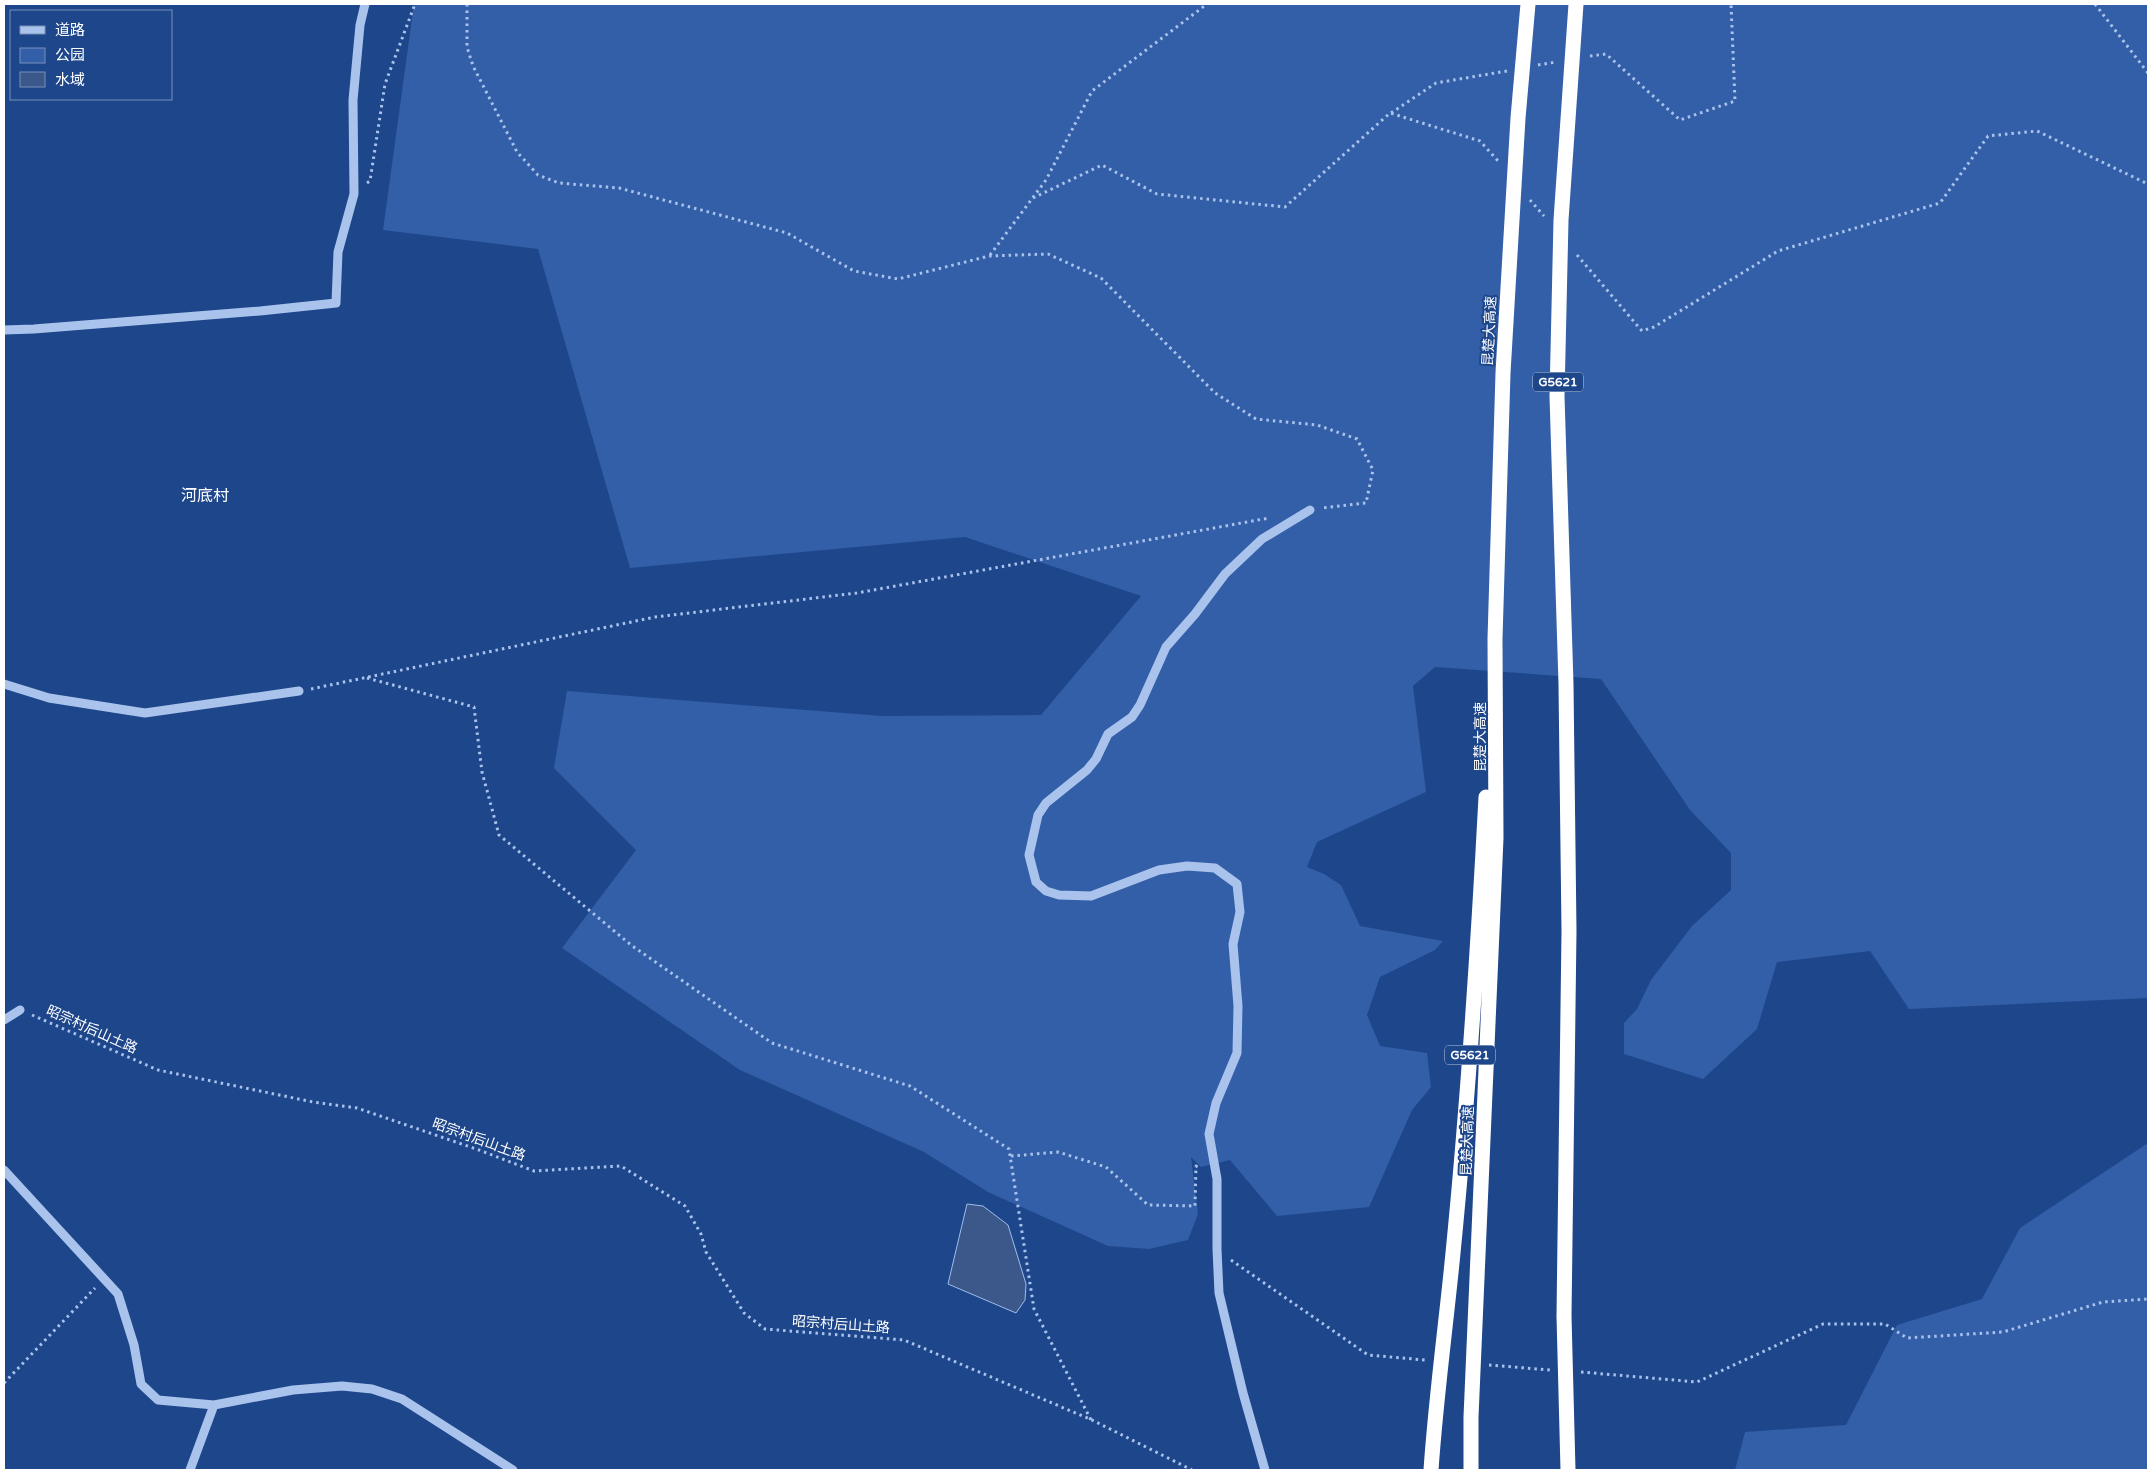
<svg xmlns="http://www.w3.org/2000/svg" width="2152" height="1474" viewBox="0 0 2152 1474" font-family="'Varela Round','Noto Sans SC',sans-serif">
<rect width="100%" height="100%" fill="#1e468b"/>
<path fill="#325fa8" d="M414,4h1734v994l-239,11 -39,-58 -93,11 -20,67 -54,50 -79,-25v-31l13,-14 14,-29 41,-54 39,-36v-37l-41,-43 -89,-131 -166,-12 -22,19 13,106 -109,50 -10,25 17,7 17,11 19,41 83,15 -8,9 -55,27 -13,38 13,31 47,7 4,34 -19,23 -43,97 -92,9 -47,-56 -29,7 -10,-10 7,57 -10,26 -39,9 -41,-3 -120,-54 -64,-40 -184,-82 -178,-122 74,-98 -82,-82 13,-77 315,25 159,-1 100,-119 -176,-59 -335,31 -92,-319 -155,-19z
M2148,1143v327h-413l10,-38 101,-7 51,-100 85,-26 38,-71z"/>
<path fill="#3c588b" stroke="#9ebded" d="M967,1204l16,2 25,19 18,59 -1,16 -9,13 -68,-29z"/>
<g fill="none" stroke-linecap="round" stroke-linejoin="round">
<path stroke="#aac3ec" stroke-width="3" stroke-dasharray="2.5 4" stroke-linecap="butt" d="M467,4v43l6,19 44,86 21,23 21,8 60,5 168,45 67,38 44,8 91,-23 59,-2 53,24 114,115 41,26 61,6 40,14 16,31 -7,33 -44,5
M2095,4l53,69
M1590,56l16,-2 74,66 55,-19 -4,-97
M1538,65l18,-3
M1391,113l45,-30 71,-12
M367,183l3,-2 15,-97 30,-80
M1033,198l69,-33 55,29 128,13 105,-94 90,28 19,21
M1530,200l14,16
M990,255l56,-75 46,-89 115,-87
M1577,255l65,76 12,-4 124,-76 162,-48 48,-67 49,-5 111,53
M367,678l107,29 8,65 17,63 132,110 141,98 138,43 99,63 25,160 57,111
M311,689l344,-72 202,-24 412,-75
M32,1015l126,55 155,32 44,6 122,42 55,21 87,-5 64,40 16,28 5,18 38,61 21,16 139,11 188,80 100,50
M1011,1156l47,-4 48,15 42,38 47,1 1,-40 5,3
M1231,1260l137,95 57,5
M1489,1365l61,5
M1581,1372l116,10 126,-58h62l22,14 96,-6 100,-30 45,-3
M4,1383l91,-95"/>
<path stroke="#aac3ec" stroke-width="9" d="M4,330l30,-1 226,-18 76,-8 2,-51 16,-58 -1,-94 7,-75 5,-21
M4,684l45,14 96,15 154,-22
M4,1020l16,-10
M4,1170l114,124 16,51 7,39 17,16 56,5 79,-15 49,-4 30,3 30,10 111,71
M190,1470l24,-65
M1265,1470l-22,-77 -24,-100 -2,-44v-70l-8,-45 7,-31 21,-50 1,-47 -5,-62 7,-32 -3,-28 -22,-16 -28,-2 -28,4 -68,26 -32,-1 -13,-4 -10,-9 -7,-27 9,-40 8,-12 41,-33 9,-11 12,-25 24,-17 8,-12 26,-58 29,-33 30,-40 37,-35 48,-29"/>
<path stroke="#fff" stroke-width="15" d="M1431,1470c5,-73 15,-145 22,-217 15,-152 25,-304 33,-456
M1471,1470v-53l25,-579 -1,-199 8,-266 15,-255 10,-114
M1568,1470l-4,-154 5,-385 -3,-247 -9,-288 4,-176 15,-216"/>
</g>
<g text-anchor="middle" stroke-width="4" stroke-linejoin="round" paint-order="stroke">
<g fill="#1e468b" stroke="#bcc8dc" stroke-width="1">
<rect x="1533" y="372.5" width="50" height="19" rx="4"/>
<rect x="1445" y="1045.5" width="50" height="19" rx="4"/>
</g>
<g font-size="12" font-weight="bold" fill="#fff">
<text x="1558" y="386">G5621</text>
<text x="1470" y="1059">G5621</text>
</g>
<g font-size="14" fill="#fff" stroke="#1e468b">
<text transform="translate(1489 331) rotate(-87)" y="5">昆楚大高速</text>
<text transform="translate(1480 737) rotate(-90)" y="5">昆楚大高速</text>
<text transform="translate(92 1029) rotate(24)" y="5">昭宗村后山土路</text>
<text transform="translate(479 1139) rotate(20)" y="5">昭宗村后山土路</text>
<text transform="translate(1467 1141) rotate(-88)" y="5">昆楚大高速</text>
<text transform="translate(841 1324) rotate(4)" y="5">昭宗村后山土路</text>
</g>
<g font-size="16" fill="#fff" stroke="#1e468b">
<text x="205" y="501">河底村</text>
</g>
</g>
<rect width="2152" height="1474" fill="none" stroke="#ffffff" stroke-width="10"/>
<rect x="10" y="10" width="162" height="90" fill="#1e468b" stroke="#7890b9"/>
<rect x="20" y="26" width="25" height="8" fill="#aac3ec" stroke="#7890b9"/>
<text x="55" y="35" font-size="15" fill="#ffffff">道路</text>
<rect x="20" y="48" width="25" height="15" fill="#325fa8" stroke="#7890b9"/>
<text x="55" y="60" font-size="15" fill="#ffffff">公园</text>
<rect x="20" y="72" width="25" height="15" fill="#3c588b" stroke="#7890b9"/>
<text x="55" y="85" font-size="15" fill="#ffffff">水域</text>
</svg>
